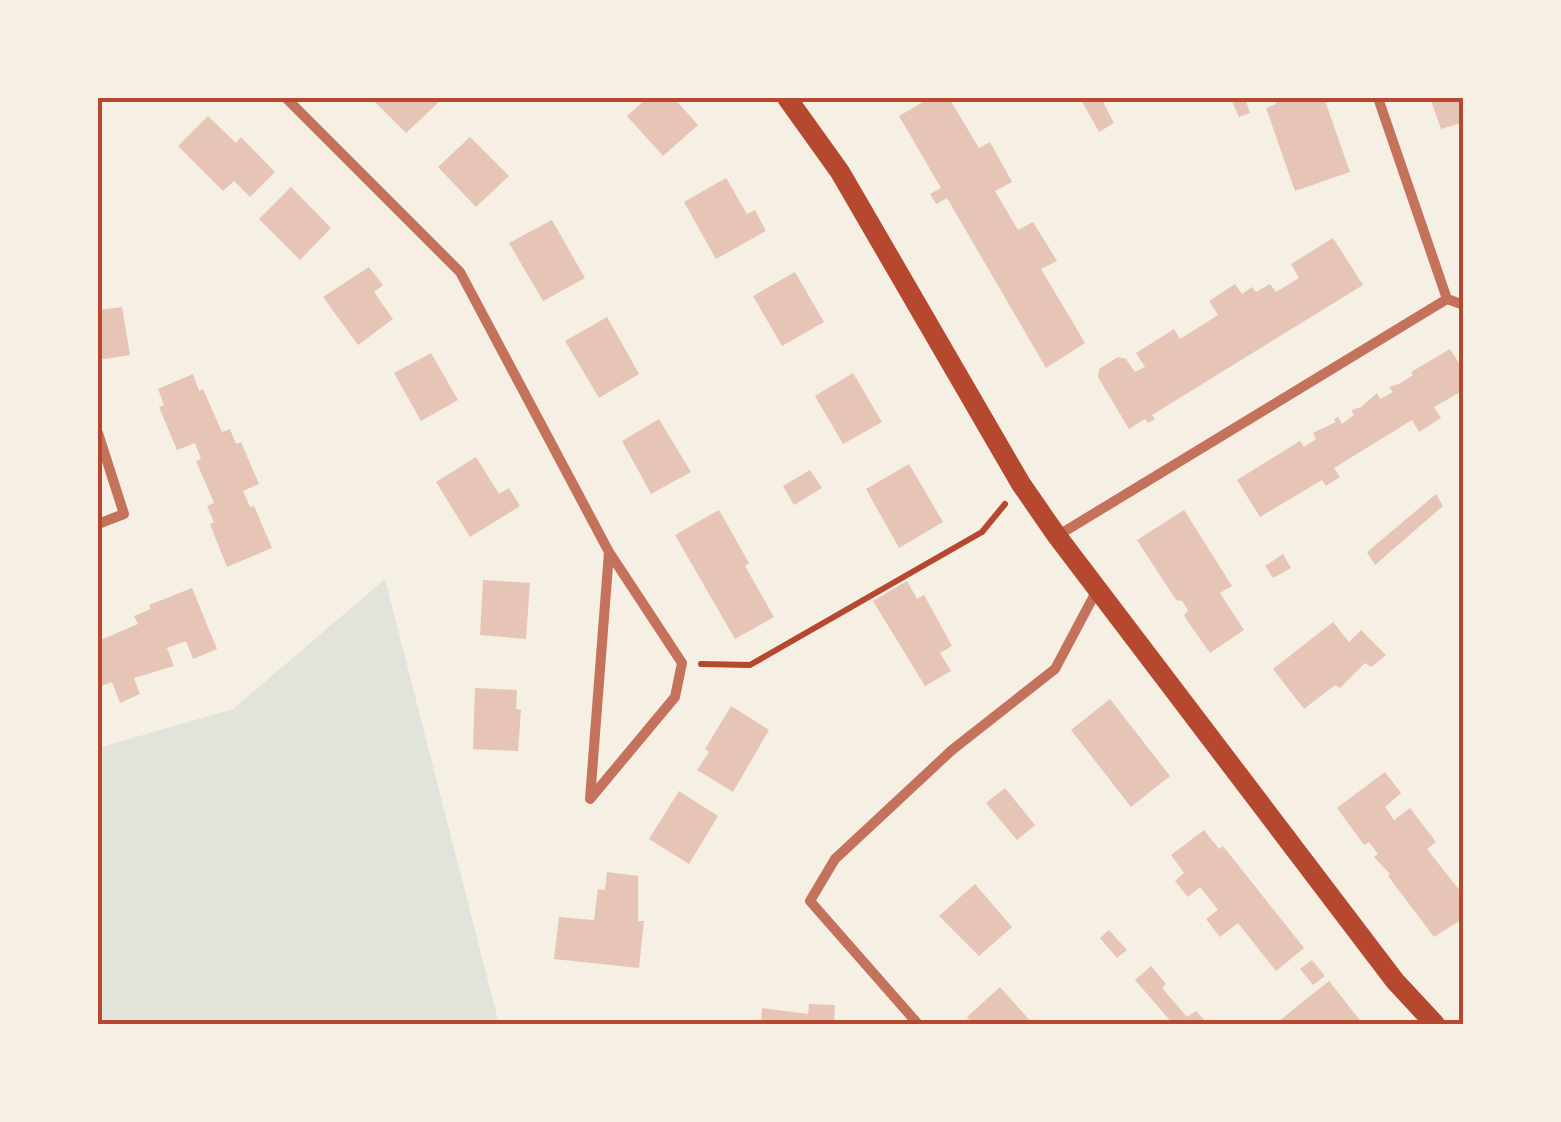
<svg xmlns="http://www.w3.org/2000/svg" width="1561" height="1122" viewBox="0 0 1561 1122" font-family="Overpass,sans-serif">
<rect width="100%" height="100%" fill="#f6efe4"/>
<path fill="#e2e4dc" d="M385,579l114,445h-401v-276l135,-39z"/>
<path fill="#e6c5b7" d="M371,98h62l5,5 -32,30z
M647,98h27l24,27 -35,31 -36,-40z
M930,98h19l30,50 11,-6 22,40 -17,9 23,39 15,-8 24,39 -16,8 44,74 -39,25 -99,-170 -11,6 -6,-10 11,-6 -42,-72z
M1080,98h21l13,25 -15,9z
M1245,98l5,15 -11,4 -8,-18z
M1274,98h50l26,74 -55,19 -29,-83 10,-4z
M1430,98h34v24l-23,7z
M208,116l28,27 5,-6 34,35 -25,25 -16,-16 -11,10 -45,-45z
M470,137l39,39 -33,31 -38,-40z
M726,178l21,36 8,-4 11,21 -50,28 -32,-57z
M291,187l40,41 -31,32 -41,-41z
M552,220l33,58 -42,23 -34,-58z
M1333,238l30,47 -211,130 3,4 -7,4 -3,-4 -16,10 -31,-52 1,-8 19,-12 8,2 9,13 10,-5 -9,-14 38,-24 6,10 38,-24 -9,-14 26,-17 7,10 10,-7 4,5 14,-8 6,8 23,-14 -8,-14z
M369,267l14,18 -9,7 19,27 -35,26 -35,-48z
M795,272l29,50 -42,24 -29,-50z
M122,307l8,48 -32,5v-50z
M607,317l32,57 -40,24 -34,-57z
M1450,349l14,22v19l-30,17 7,11 -22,14 -7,-12 -78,48 6,9 -14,9 -4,-6 -62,37 -23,-37 63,-39 4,6 12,-8 -3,-6 23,-11 -2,-3 4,-2 4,7 12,-9 -3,-5 10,-3 16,-14 3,6 13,-7 -4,-5 10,-3 14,-9 -2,-3z
M431,353l27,47 -37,21 -27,-48z
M853,373l29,49 -39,22 -28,-48z
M193,374l6,17 4,-2 19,43 8,-3 6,15 5,-2 18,42 -16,7 7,16 4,-1 18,42 -45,19 -17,-43 4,-2 -7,-16 7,-3 -18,-42 5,-2 -6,-16 -18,7 -18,-43 5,-2 -6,-16z
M659,419l32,53 -40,22 -29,-53z
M476,457l23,37 10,-6 11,18 -50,31 -34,-55z
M909,464l34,58 -44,26 -33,-59z
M810,470l12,18 -28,17 -11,-19z
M1436,494l7,12 -68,59 -8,-13z
M719,510l30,53 -4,3 29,51 -39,22 -60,-104z
M1184,510l48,76 -12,7 24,37 -34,23 -26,-37 4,-6 -6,-9 -6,-1 -39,-60z
M1283,554l8,14 -18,10 -8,-12z
M483,580l47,3 -4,56 -46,-4z
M907,581l10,18 7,-4 28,51 -12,7 11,18 -26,15 -52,-85z
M192,588l25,61 -24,10 -7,-18 -19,7 7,18 -40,12 6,16 -20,9 -8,-21 -14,5v-46l40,-17 -4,-8 17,-7 -2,-4z
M1333,622l16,20 12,-12 25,25 -15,12 -6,-4 -25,25 -5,-3 -31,24 -31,-40z
M475,688l42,2 -1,19 5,1 -3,41 -45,-2z
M1110,699l60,77 -39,31 -60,-77z
M731,706l38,24 -36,62 -36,-22 12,-18 -4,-3z
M1385,772l16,21 -16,14 9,13 16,-12 26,34 -9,7 37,47v22l-30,19 -46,-61 2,-2 -16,-17 4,-3 -9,-12 -5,3 -27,-37z
M1005,788l30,37 -18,15 -31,-37z
M679,791l39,25 -29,48 -40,-25z
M1204,830l15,19 4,-3 81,102 -28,23 -38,-48 -18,14 -14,-18 12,-9 -18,-23 -12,10 -13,-16 9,-8 -13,-18z
M607,872l31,4v45h6l-5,47 -85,-9 5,-42 35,3 4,-31 7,1z
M975,884l37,43 -33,29 -40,-40z
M1109,930l18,20 -10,8 -17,-20z
M1312,960l13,16 -12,9 -13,-16z
M1151,966l15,18 -4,4 25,29 9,-6 12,13h-35l-38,-44z
M1329,981l34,43h-84v-3z
M1000,987l33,37h-60l-6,-7z
M809,1004l26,1 -1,19h-73l1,-16 46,6z"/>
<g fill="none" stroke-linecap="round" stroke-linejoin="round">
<path stroke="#b5482f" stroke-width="6" d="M701,664l49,1 232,-133 23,-28"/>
<path stroke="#c5725c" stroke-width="10" d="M286,98l174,174 149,280 73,111 -7,34 -85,102 19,-247
M1378,98l69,201
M98,433l26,81 -26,10
M1057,536l390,-237 17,6
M918,1024l-108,-123 25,-42 117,-109 103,-81 42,-79"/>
<path stroke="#b5482f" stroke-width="20" d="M787,98l53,74 181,312 36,52 338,445 40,43"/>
</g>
<rect width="1561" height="1122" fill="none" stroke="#f6efe4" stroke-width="200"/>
<rect x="100" y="100" width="1361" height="922" fill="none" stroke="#b5482f" stroke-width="4"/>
</svg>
